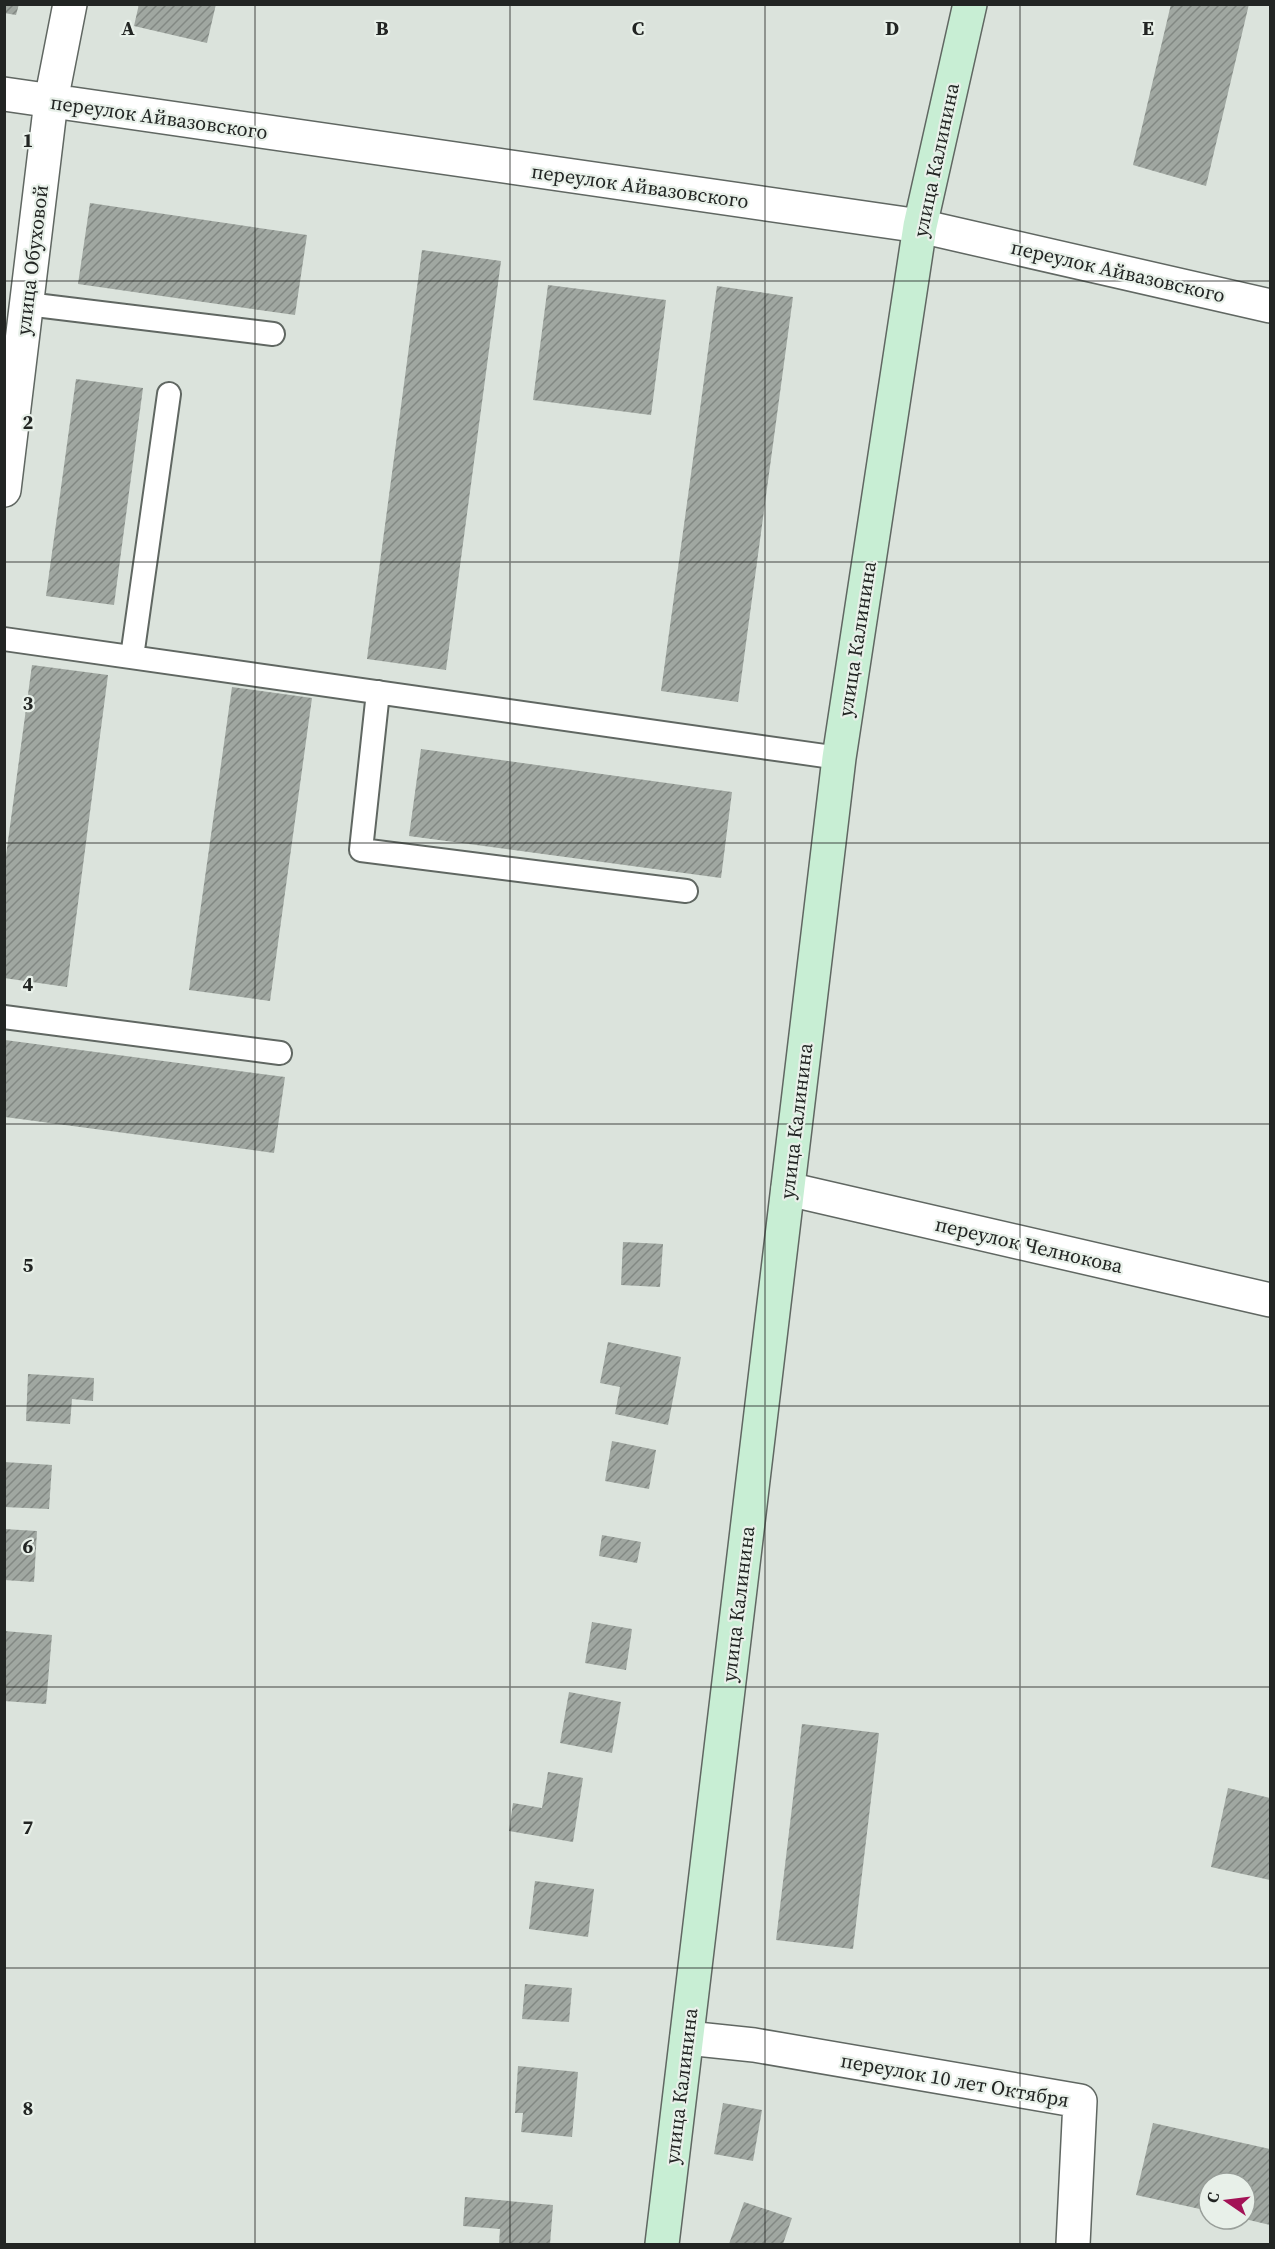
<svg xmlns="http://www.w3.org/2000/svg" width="1275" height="2249" viewBox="0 0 1275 2249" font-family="'Source Serif 4',serif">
<defs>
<pattern id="building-hatch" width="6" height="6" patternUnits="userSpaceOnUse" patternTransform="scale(1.5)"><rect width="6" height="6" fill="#a0a7a1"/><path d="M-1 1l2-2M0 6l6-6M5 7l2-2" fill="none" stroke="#828883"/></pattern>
</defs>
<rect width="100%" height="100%" fill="#dbe3dc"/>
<path fill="url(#building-hatch)" d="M4,4h15l-3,11 -12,-2z
M139,4h77l-9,39 -73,-17z
M1171,4h78l-43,182 -73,-21z
M90,203l217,32 -12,80 -217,-31z
M422,250l79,11 -55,409 -79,-11z
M548,285l118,15 -15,115 -118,-15z
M717,286l76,11 -55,405 -77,-11z
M76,379l67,9 -29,217 -68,-9z
M32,665l76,10 -41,312 -63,-9v-108z
M232,687l80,11 -42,303 -81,-11z
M421,749l311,43 -11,86 -312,-42z
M5,1040l280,37 -11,76 -269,-36z
M623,1242l40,2 -3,43 -39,-2z
M608,1342l73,15 -13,68 -53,-11 5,-27 -20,-4z
M28,1374l66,4 -1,23 -21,-2 -2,25 -44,-3z
M612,1441l44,9 -7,39 -44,-8z
M4,1462l48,3 -3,44 -45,-2z
M4,1529l33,2 -3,51 -30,-2z
M602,1535l39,7 -4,21 -38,-7z
M592,1622l40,7 -6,41 -41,-7z
M4,1631l48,4 -6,69 -42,-3z
M569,1692l52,10 -9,51 -52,-10z
M802,1724l77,9 -26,216 -77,-9z
M548,1772l35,6 -10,64 -64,-11 4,-28 29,5z
M1228,1788l42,10v82l-59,-13z
M535,1881l59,8 -6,48 -59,-8z
M525,1984l47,4 -3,34 -47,-3z
M518,2066l60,6 -6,65 -51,-5 2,-19h-8z
M723,2103l39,7 -9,51 -39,-7z
M1153,2123l117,26v76l-25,-6v-36h-36v28l-73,-16z
M465,2197l88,8 -3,39h-51l1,-15 -37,-3z
M744,2202l48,16 -9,26h-54z"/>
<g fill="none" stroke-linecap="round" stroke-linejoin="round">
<defs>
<path id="lane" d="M27,304l246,30
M4,639l835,119
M132,657l37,-263
M378,692l-17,158 325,41
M4,1017l276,36"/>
<path id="street" d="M4,94l916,132 350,80
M4,490l47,-389 19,-97
M788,1189l482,111
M687,2038l67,7 326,56 -7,143"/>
<path id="secondary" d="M662,2244l177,-1486 81,-532 50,-222"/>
</defs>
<use href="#lane" stroke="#606762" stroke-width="26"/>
<use href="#street" stroke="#606762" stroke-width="36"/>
<use href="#secondary" stroke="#606762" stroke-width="36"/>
<use href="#lane" stroke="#fff" stroke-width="22"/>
<use href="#street" stroke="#fff" stroke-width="33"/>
<use href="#secondary" stroke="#c8eed4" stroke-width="33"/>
</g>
<path fill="none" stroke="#222523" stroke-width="1.5" stroke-opacity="0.55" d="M255,4v2240M510,4v2240M765,4v2240M1020,4v2240M4,281h1266M4,562h1266M4,843h1266M4,1124h1266M4,1406h1266M4,1687h1266M4,1968h1266"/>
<g text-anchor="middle" stroke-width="4.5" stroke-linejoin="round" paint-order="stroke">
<g font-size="20" fill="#222523" stroke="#e8f0e9">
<text transform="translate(159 117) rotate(8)" y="7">переулок Айвазовского</text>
<text transform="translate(936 160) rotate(-78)" y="7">улица Калинина</text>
<text transform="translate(640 186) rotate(8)" y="7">переулок Айвазовского</text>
<text transform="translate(32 260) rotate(-83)" y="7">улица Обуховой</text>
<text transform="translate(1118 271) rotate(13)" y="7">переулок Айвазовского</text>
<text transform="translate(857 639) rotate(-81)" y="7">улица Калинина</text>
<text transform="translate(796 1121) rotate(-83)" y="7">улица Калинина</text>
<text transform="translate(1029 1245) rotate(13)" y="7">переулок Челнокова</text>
<text transform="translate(738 1604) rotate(-83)" y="7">улица Калинина</text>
<text transform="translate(955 2080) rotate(10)" y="7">переулок 10 лет Октября</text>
<text transform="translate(681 2086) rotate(-83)" y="7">улица Калинина</text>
</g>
</g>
<g font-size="20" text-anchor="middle" font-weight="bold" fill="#222523" stroke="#e8f0e9" stroke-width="4.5" stroke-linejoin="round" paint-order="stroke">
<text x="128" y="35">A</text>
<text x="382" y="35">B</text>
<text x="638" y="35">C</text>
<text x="892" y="35">D</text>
<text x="1148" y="35">E</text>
<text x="28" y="147">1</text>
<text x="28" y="429">2</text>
<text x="28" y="710">3</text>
<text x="28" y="991">4</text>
<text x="28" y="1272">5</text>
<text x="28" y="1553">6</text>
<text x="28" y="1834">7</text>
<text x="28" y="2115">8</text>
</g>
<rect width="1275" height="2249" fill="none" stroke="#222523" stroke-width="12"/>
<g transform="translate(1227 2201) rotate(284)"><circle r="28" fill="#e8f0e9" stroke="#999f9a" stroke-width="1.5"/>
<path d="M0-4.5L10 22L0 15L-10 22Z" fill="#a31256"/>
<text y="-9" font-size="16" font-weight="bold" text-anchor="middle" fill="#222523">С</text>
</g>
</svg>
